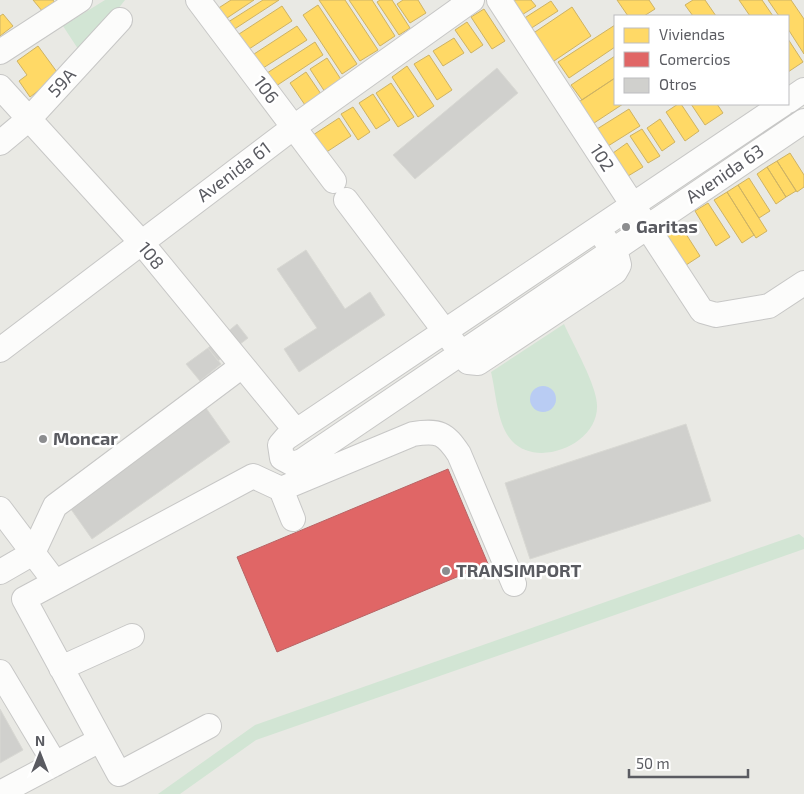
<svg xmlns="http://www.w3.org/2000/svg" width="804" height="794" viewBox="0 0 804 794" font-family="'Exo 2',sans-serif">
<rect width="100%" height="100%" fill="#e9e9e4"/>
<path fill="#d2e5d4" d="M105,0h20l-43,55 -19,-29z
M564,324c9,20 33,62 33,81 2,39 -59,64 -85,36 -15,-16 -16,-49 -21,-69z
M799,534l5,4v11l-548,191 -76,54h-22l97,-69z"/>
<path fill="#b9ccf3" d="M530 399a13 13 0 1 1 26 0a13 13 0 1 1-26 0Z"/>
<path fill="#ffd966" stroke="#ceb364" d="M33,0h20l2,3 -12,9z
M231,0h23l-30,20 -7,-11z
M263,0h16l-49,32 -5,-8z
M319,0h26l33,50 -18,11z
M349,0h23l23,36 -15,10z
M380,0h12l18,28 -11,7 -22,-33z
M403,0h15l8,13 -16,10 -13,-19z
M505,0h26l5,6 -19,12z
M617,0h32l6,9 -11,7h-16z
M693,0h12l11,16h-23l-8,-11z
M739,0h23l11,16h-23z
M768,0h23l13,19v35l-16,-25v-13h-9z
M551,1l7,10 -28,18 -7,-10z
M318,5l39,59 -15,10 -39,-59z
M282,6l10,15 -46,30 -10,-15z
M572,7l19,29 -40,27 -19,-29z
M484,9l21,32 -13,8 -21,-32z
M3,14l10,12 -13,10v-20z
M467,22l16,23 -12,8 -16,-23z
M615,25v22l-46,31 -11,-16z
M297,26l10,14 -47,30 -9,-14z
M454,38l10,15 -21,13 -10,-15z
M788,39l15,23 -15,10z
M315,42l8,13 -50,33 -9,-13z
M38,46l19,26 1,4 -28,21 -11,-16 8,-6 -10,-14z
M429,55l23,35 -15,10 -23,-36z
M615,56v22l-33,22 -11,-15z
M327,58l15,23 -17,11 -15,-23z
M407,66l27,40 -16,11 -26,-40z
M306,72l15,22 -16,11 -15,-22z
M615,78v26h8l-32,21 -14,-22z
M391,83l23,34 -16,10 -22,-34z
M373,94l17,26 -14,9 -17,-26z
M678,104h3l18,27 -14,10 -19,-29z
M691,104h26l6,9 -18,12z
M353,107l17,25 -12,8 -17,-26z
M629,109l11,17 -32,20 -11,-17z
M339,118l12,18 -26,17 -12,-18z
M660,119l15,23 -13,9 -15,-23z
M642,129l18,27 -12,7 -18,-27z
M627,143l16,24 -15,9 -15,-23z
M790,153l14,22v12l-7,5 -20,-31z
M777,161l19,30 -10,6 -19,-30z
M767,167l19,30 -10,7 -19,-30z
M749,178l21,33 -11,7 -21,-33z
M738,185l29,46 -11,7 -29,-46z
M727,192l27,43 -12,8 -28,-43z
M708,203l22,34 -14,9 -21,-35z
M679,223l21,33 -17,11 -21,-33z"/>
<path fill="#e06666" stroke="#b86364" d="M448,469l40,95 -211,88 -40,-95z"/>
<path fill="#d0d0cd" stroke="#d8d8d3" d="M497,68l21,25 -103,86 -22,-24z
M306,250l39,59 25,-17 15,23 -86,57 -15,-23 33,-21 -40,-59z
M237,324l11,14 -30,23 -10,-13z
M208,348l13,16 -21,17 -14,-17z
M206,408l24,34 -138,97 -24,-34z
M686,424l25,77 -181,58 -25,-76z
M0,709l23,41 -23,13z"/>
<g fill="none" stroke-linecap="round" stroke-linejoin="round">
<defs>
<path id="minor" d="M198,0l136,181
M499,0l203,311 14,4 53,-9 35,-23
M0,52l80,-52
M0,87l141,155 155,189
M788,101l16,-11
M783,104l-497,334 -6,7 2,13 11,6 9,-3 502,-340
M0,143l30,-25 90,-98
M346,200l122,162 10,1 137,-91 4,-7 -2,-8 -12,-18
M0,350l294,-223 178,-127
M281,489l132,-55c26,-4 32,-1 46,20l55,130
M0,509l55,73
M0,572l33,-19 22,-47 187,-140
M61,668l71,-32
M0,672l55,92
M209,726l-90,48 -95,-175 229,-123 28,13 12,30
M0,793l100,-53"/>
</defs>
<use href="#minor" stroke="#c7c7c6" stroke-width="26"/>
<use href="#minor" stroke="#fcfcfb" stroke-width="24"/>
</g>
<g fill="#8c8d8f" stroke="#fff" stroke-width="2">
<circle cx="626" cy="227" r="5"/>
<circle cx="43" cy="439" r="5"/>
<circle cx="446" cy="571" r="5"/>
</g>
<g text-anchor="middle" stroke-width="5" stroke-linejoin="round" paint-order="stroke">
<g font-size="18" fill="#5a5b61" stroke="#fff">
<text transform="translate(62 83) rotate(-48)" y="6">59A</text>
<text transform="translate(266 90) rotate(53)" y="6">106</text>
<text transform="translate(602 158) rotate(57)" y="6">102</text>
<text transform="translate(234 172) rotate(-37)" y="6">Avenida 61</text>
<text transform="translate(725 174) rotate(-34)" y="6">Avenida 63</text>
<text transform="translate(151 256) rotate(51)" y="6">108</text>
</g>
<g font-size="18" font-weight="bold" fill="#5a5b61" stroke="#fff" text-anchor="start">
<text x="636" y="233">Garitas</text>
<text x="53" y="445">Moncar</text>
<text x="456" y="577">TRANSIMPORT</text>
</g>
</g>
<rect x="614" y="15" width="175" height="90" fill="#ffffff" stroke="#bdbdc0"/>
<rect x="624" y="28" width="25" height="15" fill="#ffd966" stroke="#bdbdc0"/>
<text x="659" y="40" font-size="15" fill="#5a5b61">Viviendas</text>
<rect x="624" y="52" width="25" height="15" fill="#e06666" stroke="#bdbdc0"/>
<text x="659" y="65" font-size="15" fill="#5a5b61">Comercios</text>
<rect x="624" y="78" width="25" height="15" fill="#d0d0cd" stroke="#bdbdc0"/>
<text x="659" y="90" font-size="15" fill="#5a5b61">Otros</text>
<g transform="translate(40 754)" stroke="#ffffff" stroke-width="4" paint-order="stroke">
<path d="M0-4L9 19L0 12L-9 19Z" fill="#5a5b61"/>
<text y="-8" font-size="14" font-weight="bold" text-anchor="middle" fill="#5a5b61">N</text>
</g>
<path d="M629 769v8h119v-8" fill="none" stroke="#5a5b61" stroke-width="2.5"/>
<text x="636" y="769" font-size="15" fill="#5a5b61" stroke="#ffffff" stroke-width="4" paint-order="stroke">50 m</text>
</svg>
